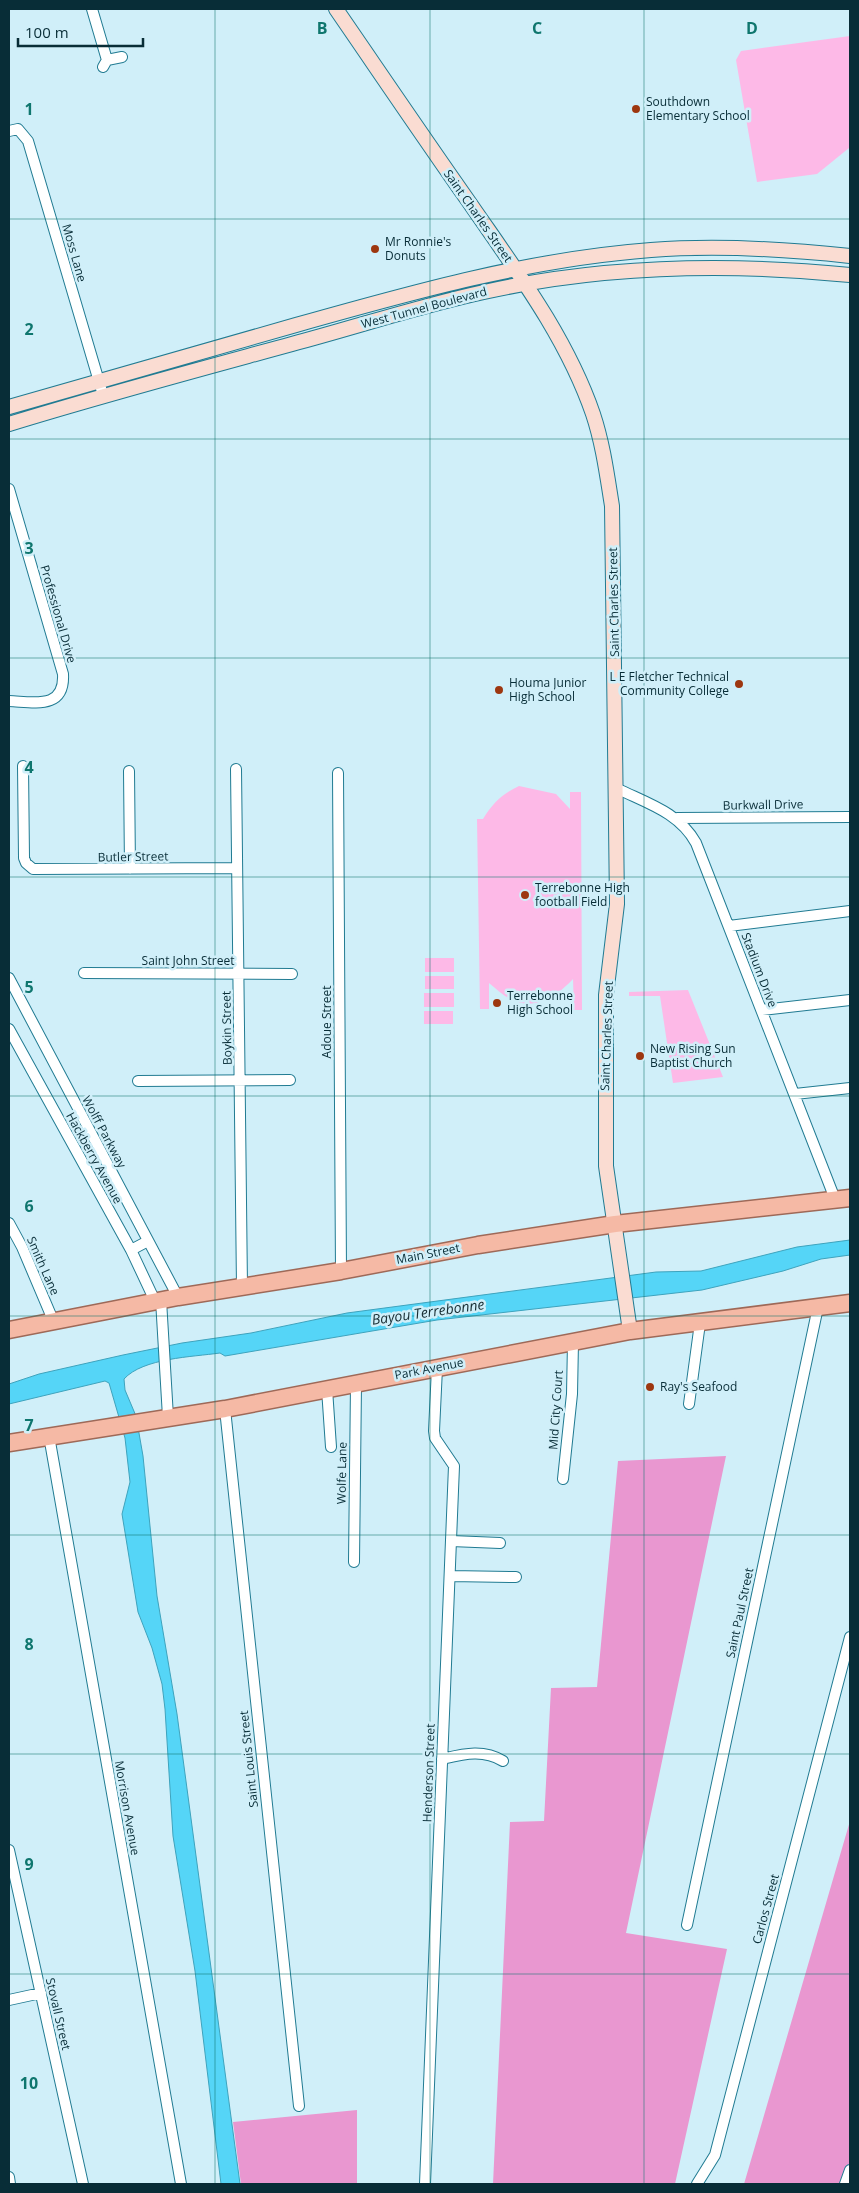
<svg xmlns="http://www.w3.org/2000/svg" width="859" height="2193" viewBox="0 0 859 2193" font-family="'Open Sans',sans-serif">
<rect width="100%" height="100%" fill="#d0eff9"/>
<path fill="#fdb9e7" d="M850,36l-1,112 -32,26 -60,8 -21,-122 5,-9z
M519,786l37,8 14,15v-17h11l1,218h-8l-1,-31c-13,14 -34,30 -55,23 -12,-3 -20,-12 -29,-19v26h-9l-3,-190h6c10,-16 19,-25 36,-33z
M425,958h29v14h-29z
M425,976h29v13h-29z
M688,990l35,87 -50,6 -13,-87h-31v-4z
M424,993h30v14h-30z
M424,1011h29v13h-29z"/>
<path fill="#e997d0" d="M726,1456l-100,477 101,16 -52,235h-182l17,-362 34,-1 7,-133 46,-1 21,-226z
M850,1821v363h-106z
M357,2110v74h-116l-8,-62z"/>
<path fill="#55d5f7" stroke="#3ea3bd" d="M850,1240v15l-29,4 -38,12 -81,19 -265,30 -212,36 -5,-3c-28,4 -77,5 -96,26l1,11 11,26 7,40 14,140 20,118 63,470h-19l-26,-213 -22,-135 -8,-127 -3,-25 -10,-36 -14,-36 -16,-98 8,-32 -5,-44 -16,-55 -4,-2 -96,23v-20l30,-10 84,-19 59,-12 69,-10 96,-20 309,-41 45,-1 96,-24z"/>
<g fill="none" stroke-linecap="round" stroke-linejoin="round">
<defs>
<path id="street" d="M92,9l15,51
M103,67l4,-7 15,-3
M9,131l9,-2 10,12 75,254
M9,489l54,185c2,36 -29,28 -54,27
M23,766l1,92 2,5 7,6 204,-1
M236,769l6,518
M129,771l1,98
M338,773l3,498
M616,788c30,15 63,24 80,55l139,356
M677,818l173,-1
M729,926l121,-15
M84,973l208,1
M9,978l169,319
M762,1010l88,-10
M9,1029l122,221 24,51
M138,1081l152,-1
M795,1094l55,-6
M9,1223l13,24 31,73
M131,1250l17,-9
M161,1300l7,117
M327,1389l4,58
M689,1404l11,-81
M225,1409l74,697
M49,1436l132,748
M563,1479l9,-85 1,-52
M451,1541l49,2
M354,1562l2,-178
M450,1576l66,1
M442,1759c22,-5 41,-10 61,2
M9,1850l74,334
M687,1925l131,-618
M9,2000l32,-7
M9,2177l1,7
M425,2184l29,-718 -19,-28 -1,-7 3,-63
M697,2184l18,-29 135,-518
M845,2184l5,-14"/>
<path id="secondary" d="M336,9c44,64 88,129 133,193 46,67 97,134 124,212 10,30 14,61 19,92l5,398 -11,91v171l24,165
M9,407c95,-28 191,-55 287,-82 117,-33 234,-66 355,-75 66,-5 134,-1 199,6
M9,424c94,-29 188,-54 283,-80 64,-17 127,-38 192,-52 121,-27 244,-29 366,-17"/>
<path id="primary" d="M9,1330l169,-33 163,-26 137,-26 137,-21 235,-26
M9,1443l216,-34 405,-78 220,-28"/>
</defs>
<use href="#street" stroke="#217b92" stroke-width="12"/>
<use href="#secondary" stroke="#217b92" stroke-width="16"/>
<use href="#primary" stroke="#9e6958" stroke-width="19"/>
<use href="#street" stroke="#fff" stroke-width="10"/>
<use href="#secondary" stroke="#fadcd2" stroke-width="14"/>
<use href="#primary" stroke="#f5b9a5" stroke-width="16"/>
</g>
<path fill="none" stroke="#0f766e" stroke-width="1" stroke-opacity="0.55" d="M215,9v2175M430,9v2175M644,9v2175M9,219h841M9,439h841M9,658h841M9,877h841M9,1096h841M9,1316h841M9,1535h841M9,1754h841M9,1974h841"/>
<g fill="#9d3710" stroke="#d0eff9" stroke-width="2">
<circle cx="636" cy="109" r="5"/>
<circle cx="375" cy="249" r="5"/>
<circle cx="739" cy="684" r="5"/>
<circle cx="499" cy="690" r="5"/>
<circle cx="525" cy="895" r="5"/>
<circle cx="497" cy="1003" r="5"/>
<circle cx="640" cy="1056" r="5"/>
<circle cx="650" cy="1387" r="5"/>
</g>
<g text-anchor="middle" stroke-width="5" stroke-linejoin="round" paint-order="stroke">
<g font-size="12" fill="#082d37" stroke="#d0eff9" text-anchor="start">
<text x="646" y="106">Southdown<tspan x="646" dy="14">Elementary School</tspan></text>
<text x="385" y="246">Mr Ronnie's<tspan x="385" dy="14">Donuts</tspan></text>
<text x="729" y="681" text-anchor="end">L E Fletcher Technical<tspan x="729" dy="14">Community College</tspan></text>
<text x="509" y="687">Houma Junior<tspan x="509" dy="14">High School</tspan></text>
<text x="535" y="892">Terrebonne High<tspan x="535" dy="14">football Field</tspan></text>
<text x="507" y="1000">Terrebonne<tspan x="507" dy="14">High School</tspan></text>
<text x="650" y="1053">New Rising Sun<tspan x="650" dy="14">Baptist Church</tspan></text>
<text x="660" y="1391">Ray's Seafood</text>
</g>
<g font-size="12" fill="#082d37" stroke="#d0eff9">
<text transform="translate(478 216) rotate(55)" y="4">Saint Charles Street</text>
<text transform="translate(74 253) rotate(74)" y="4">Moss Lane</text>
<text transform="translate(424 308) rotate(-15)" y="4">West Tunnel Boulevard</text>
<text transform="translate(614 602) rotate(-91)" y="4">Saint Charles Street</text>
<text transform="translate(58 614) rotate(74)" y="4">Professional Drive</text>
<text transform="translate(763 805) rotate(-1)" y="4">Burkwall Drive</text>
<text transform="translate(133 857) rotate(-1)" y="4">Butler Street</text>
<text x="188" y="965">Saint John Street</text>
<text transform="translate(759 970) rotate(69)" y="4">Stadium Drive</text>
<text transform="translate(327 1022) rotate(-90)" y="4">Adoue Street</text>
<text transform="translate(227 1028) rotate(-91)" y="4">Boykin Street</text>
<text transform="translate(607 1036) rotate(-88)" y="4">Saint Charles Street</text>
<text transform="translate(104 1132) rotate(62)" y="4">Wolff Parkway</text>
<text transform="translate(94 1158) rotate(61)" y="4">Hackberry Avenue</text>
<text transform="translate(428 1254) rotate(-11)" y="4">Main Street</text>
<text transform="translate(43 1266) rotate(66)" y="4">Smith Lane</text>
<text transform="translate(429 1369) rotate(-11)" y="4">Park Avenue</text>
<text transform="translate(556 1410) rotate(-86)" y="4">Mid City Court</text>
<text transform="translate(342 1473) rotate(-89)" y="4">Wolfe Lane</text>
<text transform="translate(740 1613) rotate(-78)" y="4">Saint Paul Street</text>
<text transform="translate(249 1759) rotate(-96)" y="4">Saint Louis Street</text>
<text transform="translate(429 1773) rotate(-88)" y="4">Henderson Street</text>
<text transform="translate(127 1808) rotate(80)" y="4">Morrison Avenue</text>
<text transform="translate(766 1909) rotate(-75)" y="4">Carlos Street</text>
<text transform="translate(58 2014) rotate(77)" y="4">Stovall Street</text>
</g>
<g font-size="14" font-style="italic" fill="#172d33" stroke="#d0eff9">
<text transform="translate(428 1312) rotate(-8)" y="5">Bayou Terrebonne</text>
</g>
</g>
<g font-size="16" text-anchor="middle" font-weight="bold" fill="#0f766e" stroke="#d0eff9" stroke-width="5" stroke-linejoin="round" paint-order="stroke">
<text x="322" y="34">B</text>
<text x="537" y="34">C</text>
<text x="752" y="34">D</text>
<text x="29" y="115">1</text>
<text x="29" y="335">2</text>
<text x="29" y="554">3</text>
<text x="29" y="773">4</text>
<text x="29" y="993">5</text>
<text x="29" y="1212">6</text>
<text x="29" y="1431">7</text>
<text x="29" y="1650">8</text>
<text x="29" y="1870">9</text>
<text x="29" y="2089">10</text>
</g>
<rect width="859" height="2193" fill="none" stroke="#082d37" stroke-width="20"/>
<path d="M18 38v8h125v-8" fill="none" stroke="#082d37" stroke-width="2.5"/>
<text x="25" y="38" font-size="15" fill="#082d37" stroke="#d0eff9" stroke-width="4" paint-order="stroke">100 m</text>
</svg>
